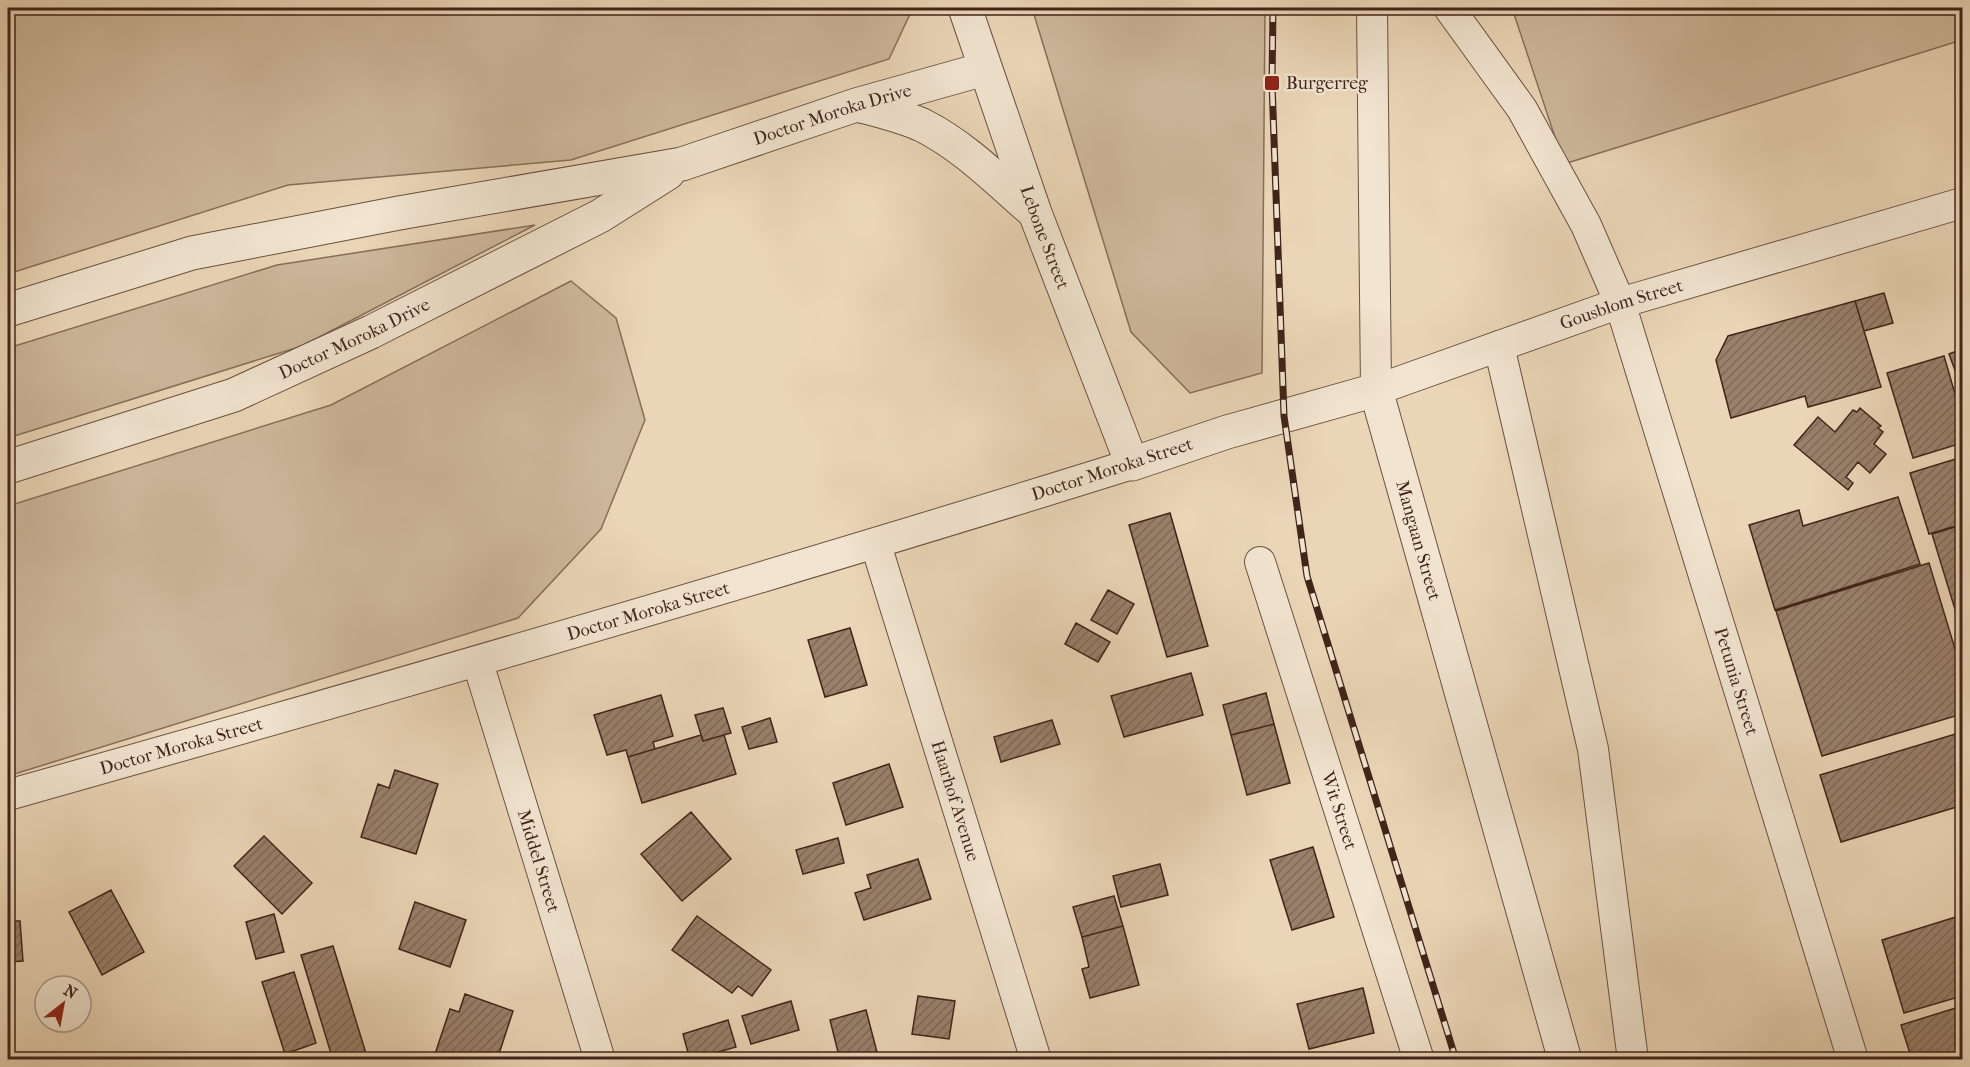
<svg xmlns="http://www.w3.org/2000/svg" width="1970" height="1067" viewBox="0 0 1970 1067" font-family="'IM FELL French Canon',serif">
<defs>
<pattern id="building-hatch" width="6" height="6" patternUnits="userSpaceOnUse" patternTransform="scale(1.5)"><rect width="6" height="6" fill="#99806b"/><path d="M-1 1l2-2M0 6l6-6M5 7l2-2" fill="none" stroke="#7e6957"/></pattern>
</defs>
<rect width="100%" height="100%" fill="#ead5b6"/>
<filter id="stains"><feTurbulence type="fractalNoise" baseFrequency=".00333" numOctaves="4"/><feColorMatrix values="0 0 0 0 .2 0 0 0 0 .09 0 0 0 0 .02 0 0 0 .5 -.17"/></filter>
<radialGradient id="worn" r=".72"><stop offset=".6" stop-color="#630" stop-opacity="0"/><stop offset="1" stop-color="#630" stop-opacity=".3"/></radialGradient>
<path fill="#cdb79b" stroke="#876e5a" stroke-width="1.5" d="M8,8h901l2,4 -22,47 -318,101 -283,25 -280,89z
M1032,8h233l-3,365 -72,20 -59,-61z
M1512,8h450v32l-398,124z
M535,225l-233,121 -294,92v-90l269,-83z
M571,281l45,37 29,102 -44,109 -83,89 -510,158v-270l323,-101z"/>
<path fill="url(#building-hatch)" stroke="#41241a" stroke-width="1.5" d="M1884,293l9,30 -29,8 -9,-30z
M1855,301l26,86 -73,20 -3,-11 -74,22 -15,-58 12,-24z
M1962,349v34l-2,1 -11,-30z
M1944,356l18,62v25l-49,15 -26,-85z
M1860,408l21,18 -3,2 5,4 -9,12 12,10 -16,19 -12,-11 -12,15 7,6 -5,7 -54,-45 24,-28 17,15 18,-22 4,2z
M1962,457v67l-33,10 -19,-61z
M1898,497l22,67 -145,46 -26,-85 50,-15 4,16z
M1170,513l38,133 -41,11 -38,-132z
M1962,525v104h-1l-29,-95z
M1929,563l33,109v42l-140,42 -46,-145z
M1108,590l26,14 -17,30 -26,-14z
M1076,623l34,19 -12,20 -33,-18z
M850,628l17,57 -42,12 -17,-57z
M1191,673l12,42 -79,22 -13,-41z
M1266,693l8,31 -43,11 -8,-30z
M661,695l12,41 -20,6 2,7 -27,8 -2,-7 -19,5 -13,-40z
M723,708l8,25 -28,8 -8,-26z
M770,718l7,24 -28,7 -7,-22z
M1052,720l8,24 -59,18 -7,-25z
M1274,724l16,59 -43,12 -16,-60z
M1962,732v57l-7,2 5,15 -119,36 -21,-67z
M701,735l2,6 21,-6 12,39 -94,29 -14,-46z
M889,764l14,43 -57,18 -13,-42z
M395,770l43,14 -22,70 -55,-17 17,-53 11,4z
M691,812l40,47 -49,42 -41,-47z
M264,836l48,47 -30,31 -48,-48z
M838,838l6,25 -41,11 -7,-24z
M1313,847l21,70 -42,13 -22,-70z
M918,859l13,40 -67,21 -9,-27 16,-5 -4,-13z
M1160,864l8,31 -47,12 -8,-31z
M111,890l33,62 -42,23 -33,-63z
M1114,896l9,30 -41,11 -9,-30z
M415,902l51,18 -16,47 -51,-18z
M274,914l10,38 -28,7 -10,-37z
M1962,915v81l-58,17 -22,-73z
M697,916l74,54 -19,26 -14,-10 -6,7 -60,-43z
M8,921h12l3,40 -15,1z
M1123,926l16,59 -49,13 -8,-29 7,-2 -7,-30z
M333,946l35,114h-35l-32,-105z
M294,972l22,71 -31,11 -23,-72z
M1363,988l11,45 -65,16 -12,-45z
M465,994l48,17 -16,49h-64l17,-51 9,3z
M918,996l37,5 -6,38 -37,-5z
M791,1001l8,29 -48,14 -9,-28z
M1962,1006v54h-50l-11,-35z
M866,1010l12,46 -14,4h-24l-10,-40z
M728,1020l8,27 -46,13 -7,-26z"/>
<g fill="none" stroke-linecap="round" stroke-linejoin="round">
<defs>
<g id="minor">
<path id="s1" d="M1372,8l4,382 244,-87 342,-100"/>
<path id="s2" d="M1449,8l73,101 64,116 34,78 233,757"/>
<path d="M1499,346l94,403 40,311"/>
<path id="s3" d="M876,545l160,515"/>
<path id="s4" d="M1260,562l159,498"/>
<path id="s5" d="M478,663l122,397"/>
<path id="s6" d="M8,795c376,-106 751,-214 1124,-331"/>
</g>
<g id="tertiary">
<path id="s7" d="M965,8l70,205 97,251 95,-32 149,-42 189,670"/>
<path d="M858,105c22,6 45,11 66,21 41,21 75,56 110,86"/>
<path id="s8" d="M8,310l184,-57 207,-40 283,-49 174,-59 128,-36"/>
<path id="s9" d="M8,467l226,-72 137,-63 229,-116 68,-43"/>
</g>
</defs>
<use href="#minor" stroke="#6b5041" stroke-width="32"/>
<use href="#tertiary" stroke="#6b5041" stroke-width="35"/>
<use href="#minor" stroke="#f1e4d0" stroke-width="30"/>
<use href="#tertiary" stroke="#f1e4d0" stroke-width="33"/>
<defs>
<path id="rail" d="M1273,8l-1,75 12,333 23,160 149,484"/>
</defs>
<use href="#rail" stroke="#41241a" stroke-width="7"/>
<use href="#rail" stroke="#f1e4d0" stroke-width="4.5" stroke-dasharray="14" stroke-linecap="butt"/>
</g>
<rect fill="#8f2418" stroke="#f1e4d0" stroke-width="2" x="1264" y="75" width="16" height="16" rx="3"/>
<g text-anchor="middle" stroke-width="5" stroke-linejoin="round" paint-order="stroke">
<g font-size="18" fill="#41241a" stroke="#f1e4d0" text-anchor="start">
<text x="1286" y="89">Burgerreg</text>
</g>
<g font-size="18" fill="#41241a" stroke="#f1e4d0">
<text dy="6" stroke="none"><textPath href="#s8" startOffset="849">Doctor Moroka Drive</textPath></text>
<text dy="6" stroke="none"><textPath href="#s7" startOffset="243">Lebone Street</textPath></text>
<text dy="6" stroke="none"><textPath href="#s1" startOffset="642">Gousblom Street</textPath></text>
<text dy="6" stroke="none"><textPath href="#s9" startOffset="370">Doctor Moroka Drive</textPath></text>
<text transform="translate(1112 469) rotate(-18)" y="6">Doctor Moroka Street</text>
<text dy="6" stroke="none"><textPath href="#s7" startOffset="897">Mangaan Street</textPath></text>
<text dy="6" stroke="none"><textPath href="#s6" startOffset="666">Doctor Moroka Street</textPath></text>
<text dy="6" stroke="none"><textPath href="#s2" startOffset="738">Petunia Street</textPath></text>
<text dy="6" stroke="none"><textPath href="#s6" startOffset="180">Doctor Moroka Street</textPath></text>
<text dy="6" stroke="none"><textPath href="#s3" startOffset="268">Haarhof Avenue</textPath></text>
<text dy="6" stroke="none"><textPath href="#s4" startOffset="261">Wit Street</textPath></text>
<text dy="6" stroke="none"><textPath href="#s5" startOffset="207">Middel Street</textPath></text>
</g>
</g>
<rect width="1970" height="1067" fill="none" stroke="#ead5b6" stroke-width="30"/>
<rect x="9" y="9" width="1952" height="1049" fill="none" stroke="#41241a" stroke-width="3"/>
<rect x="15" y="15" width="1940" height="1037" fill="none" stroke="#41241a" stroke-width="1.5"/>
<g transform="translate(63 1004) rotate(31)"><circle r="28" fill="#f1e4d0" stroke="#ab9787" stroke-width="1.5"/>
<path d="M0-4.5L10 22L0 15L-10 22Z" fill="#8f2418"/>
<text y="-9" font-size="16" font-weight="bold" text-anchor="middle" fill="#41241a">N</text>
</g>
<rect width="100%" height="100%" filter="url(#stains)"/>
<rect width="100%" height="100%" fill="url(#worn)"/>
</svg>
